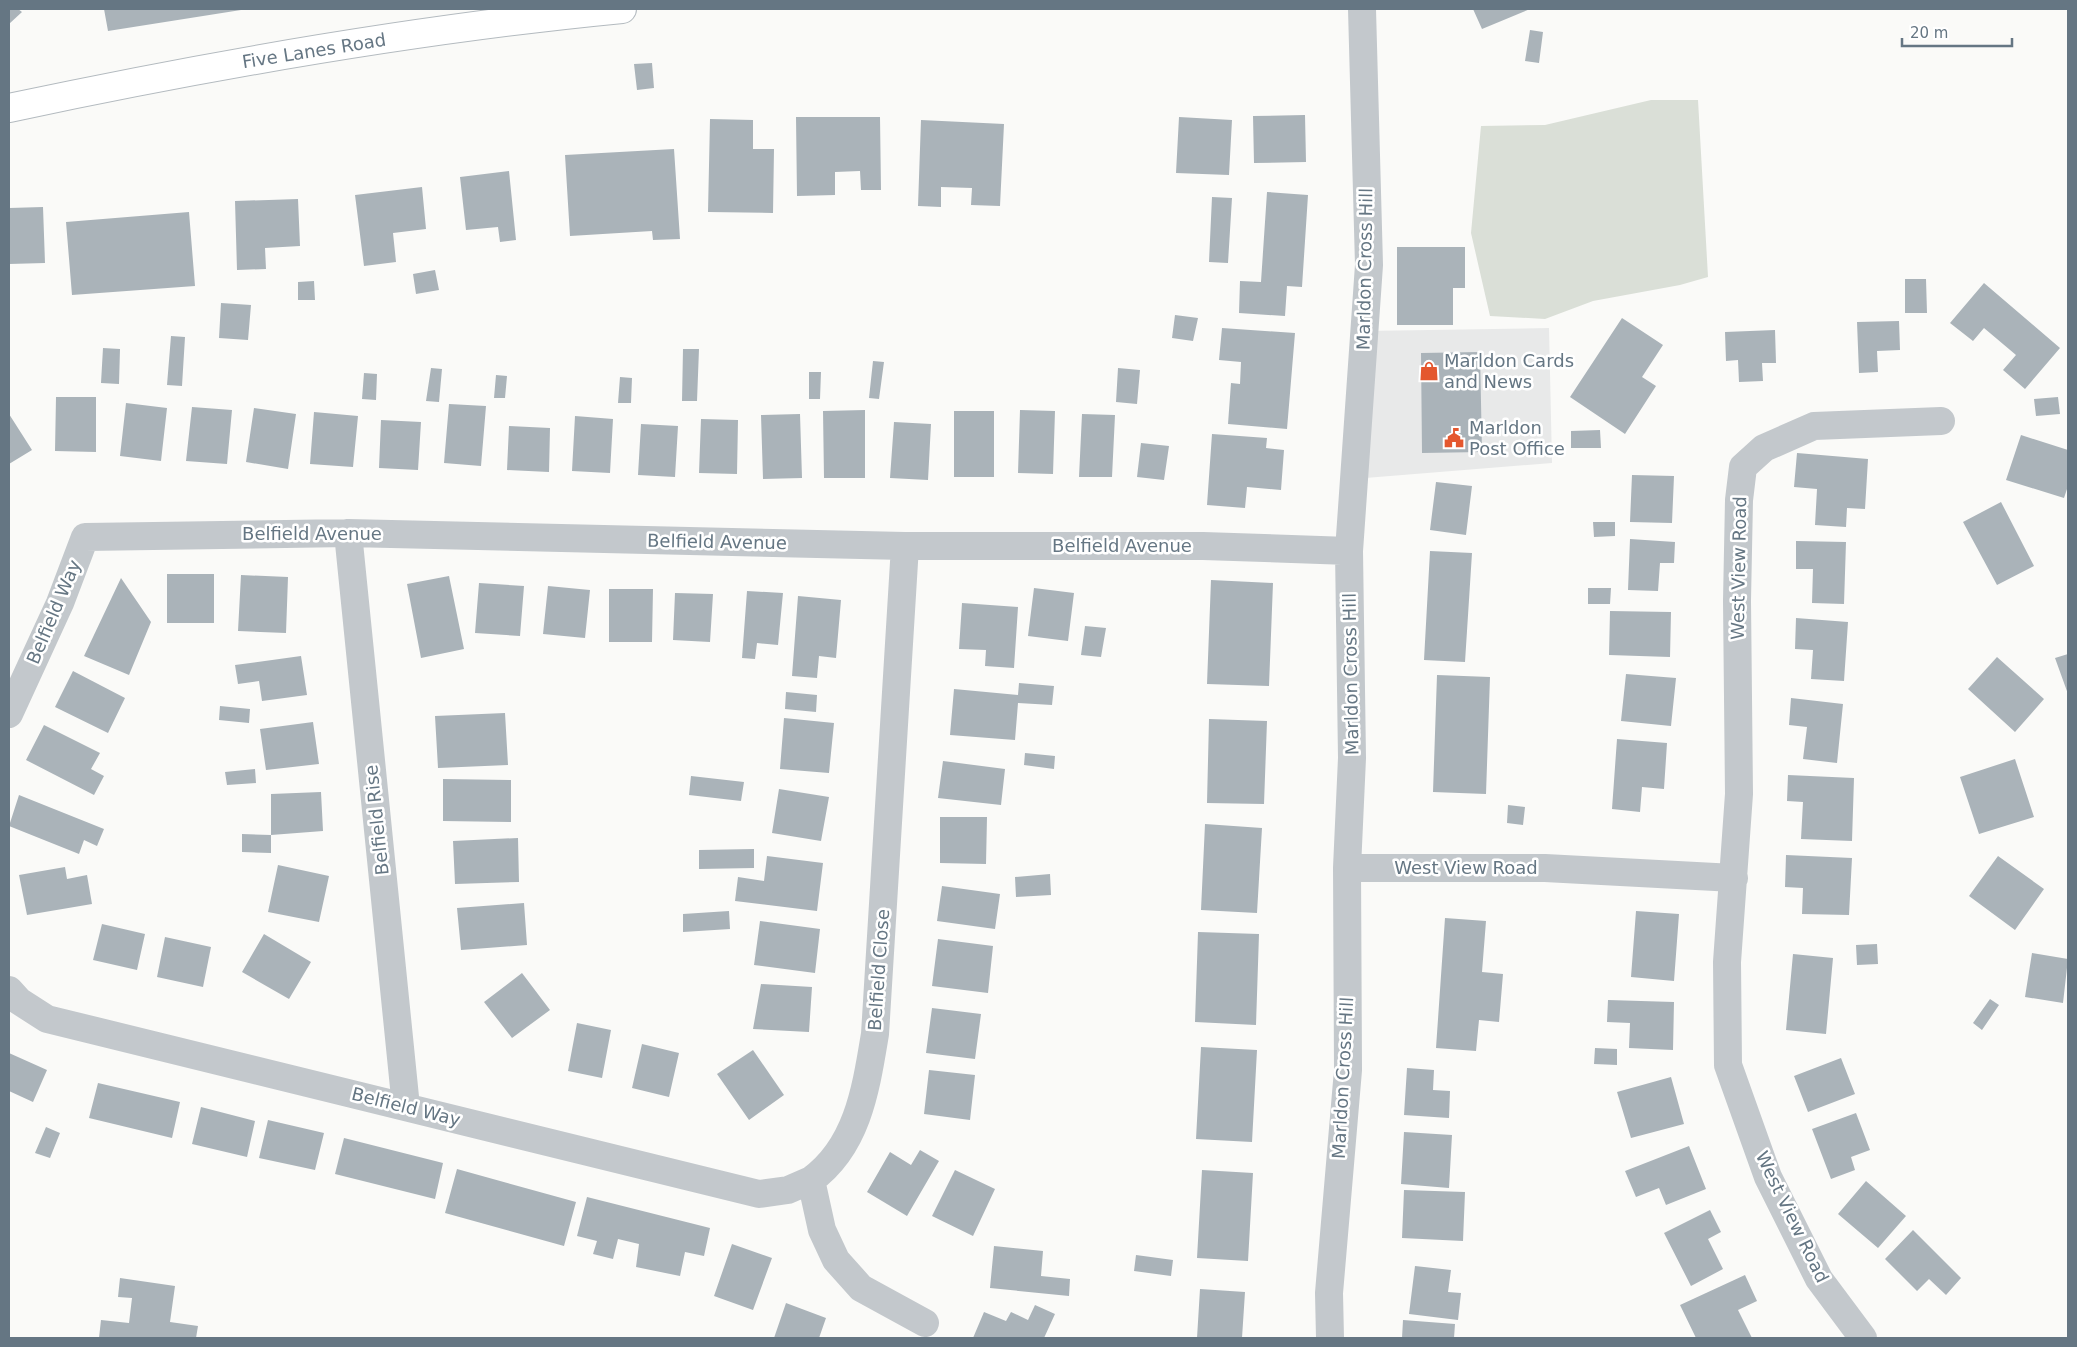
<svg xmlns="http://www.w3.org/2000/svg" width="2077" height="1347" viewBox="0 0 2077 1347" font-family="'DejaVu Sans',sans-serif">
<rect width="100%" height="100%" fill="#fafaf8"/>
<path fill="#e8e9e9" d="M1549,328l3,135 -199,16 12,-148z"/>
<path fill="#dadfd7" d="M1651,100h47l10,177 -28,8 -87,16 -48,18 -55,-3 -19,-83 10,-107 64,-1z"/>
<path fill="#aab3b9" d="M9,9h9l4,3 -13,12z
M104,9h137v1l-133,21z
M1473,9h57l-48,20z
M1530,30l13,2 -4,31 -14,-2z
M652,63l2,25 -17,2 -3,-26z
M1305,115l1,47 -52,1 -1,-47z
M796,117h84l1,73h-20l-1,-19 -25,1v23l-38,1z
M1179,117l53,3 -3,55 -53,-2z
M710,119l43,1v29h21l-1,64 -65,-1z
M921,120l83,4 -4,82 -29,-1 1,-17 -31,-1v20l-23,-1z
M674,149l6,90 -27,1 -1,-9 -82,5 -5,-81z
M509,171l7,69 -16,2 -2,-15 -32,3 -6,-53z
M422,187l4,42 -33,4 3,29 -32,4 -9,-71z
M1267,192l41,3 -6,92 -15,-1 -2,30 -46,-3 1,-32 21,1z
M1212,197l20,1 -4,65 -19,-1z
M298,199l2,47 -35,2 1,21 -29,1 -2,-69z
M43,207l2,56 -36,1v-56z
M189,212l6,74 -123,9 -6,-73z
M1397,247h68v41h-12v37h-56z
M435,270l4,20 -23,4 -3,-20z
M1905,279h21l1,34h-22z
M314,281l1,19h-17v-18z
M1984,283l76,65 -35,41 -22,-19 13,-15 -32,-27 -11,13 -23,-18z
M221,303l30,2 -3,35 -29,-2z
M1175,315l23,3 -5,23 -21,-3z
M1622,318l41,27 -21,32 14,9 -31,48 -55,-37z
M1899,321l1,29 -23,1 1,21 -19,1 -2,-51z
M1222,328l73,5 -8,96 -59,-5 3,-41 9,1 1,-22 -22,-2z
M1775,330l1,33h-14l1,18 -24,1 -1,-22 -12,1 -1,-29z
M171,336l14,1 -3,49 -15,-1z
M103,348l17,1 -1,35 -18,-1z
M683,349h16l-2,52h-15z
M1480,352l2,100 -60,1 -1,-100z
M873,361l11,1 -5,37 -10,-1z
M431,368l11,1 -3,33 -13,-1z
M1118,368l22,2 -3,34 -21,-2z
M809,372h12l-1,27h-11z
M364,373l13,1 -1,26 -14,-1z
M496,375l11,1 -2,22h-11z
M620,377l12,1 -1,25h-13z
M56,397h40v55l-41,-1z
M2058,397l2,17 -24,2 -2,-17z
M126,403l41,5 -6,53 -41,-5z
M449,404l37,2 -5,60 -37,-3z
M192,407l40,3 -5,54 -41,-3z
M254,408l42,6 -8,55 -42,-7z
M865,410v68h-41l-1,-67z
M1020,410l35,1 -2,63 -35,-1z
M954,411h40v66h-40z
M314,412l44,4 -5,51 -43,-3z
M9,414l23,36 -23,14z
M800,414l2,64 -39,1 -2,-64z
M1082,414l33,1 -3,62h-33z
M575,416l38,3 -3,54 -38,-2z
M701,419l37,1 -1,54 -38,-1z
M381,420l40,2 -3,48 -39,-2z
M894,422l37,2 -3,56 -38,-2z
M641,424l37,2 -3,51 -37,-2z
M509,426l41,2 -1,44 -42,-2z
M1600,430l1,18h-30v-17z
M1212,434l55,4 -1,10 18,2 -3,40 -34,-3 -2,21 -38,-3z
M2021,435l47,15v36l-4,12 -58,-18z
M1141,443l28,3 -5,34 -27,-3z
M1797,453l71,6 -3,50 -18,-1 -1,19 -31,-2 2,-36 -23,-2z
M1632,475l42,1 -2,47 -42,-1z
M1436,482l36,4 -6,49 -36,-5z
M2001,502l33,64 -37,19 -34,-63z
M1593,522h22v14l-21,1z
M1630,539l45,3 -1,21h-14l-2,28 -30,-1z
M1796,541l50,1 -2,62 -32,-1 1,-34h-17z
M1430,551l42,2 -7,109 -41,-2z
M167,574h47v49h-47z
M241,575l47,2 -2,56 -48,-2z
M449,576l15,73 -43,9 -14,-74z
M121,578l30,44 -22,53 -45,-19z
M1211,580l62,3 -4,103 -62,-2z
M479,583l45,3 -4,50 -45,-3z
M548,586l42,4 -5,48 -42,-4z
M1034,588l40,5 -6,48 -40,-5z
M1588,588h23l-1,16h-22z
M609,589h44l-1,53h-43z
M747,591l36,2 -5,52 -21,-2 -2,16 -13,-1z
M675,593l38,1 -3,48 -37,-2z
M798,596l43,4 -5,58 -17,-2 -2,22 -25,-2z
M962,603l56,4 -4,61 -29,-2 1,-16 -27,-1z
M1610,611l61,1 -1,45 -61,-2z
M1796,618l52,4 -4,59 -33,-2 2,-29 -18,-1z
M1085,626l21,2 -5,29 -20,-2z
M2068,654v40l-13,-36z
M301,656l6,39 -45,6 -3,-20 -21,3 -3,-19z
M1997,657l47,42 -29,33 -47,-43z
M73,671l52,27 -17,35 -53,-26z
M1626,674l50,4 -5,48 -50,-5z
M1437,675l53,2 -4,117 -53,-2z
M1019,683l35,3 -2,19 -34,-2 -3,37 -65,-5 4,-46 64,6z
M786,692l31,3 -1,17 -31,-3z
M1791,698l52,6 -6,59 -34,-4 4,-32 -18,-2z
M220,706l30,3 -1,14 -30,-3z
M505,713l3,52 -70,3 -3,-52z
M784,718l50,5 -5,50 -49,-4z
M1209,719l58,2 -3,83 -57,-1z
M313,722l6,42 -53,6 -6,-41z
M44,725l56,28 -9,16 13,7 -10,19 -68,-35z
M1617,739l50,4 -3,46 -22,-2 -2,25 -28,-3z
M1025,753l30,3 -1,13 -30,-4z
M2015,759l19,58 -55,17 -19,-57z
M943,761l62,8 -4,36 -63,-7z
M255,769l1,14 -29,2 -2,-13z
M1788,775l66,3 -2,63 -51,-2 2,-37 -16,-1z
M691,776l53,6 -3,19 -52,-6z
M443,779l68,1v42l-68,-1z
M779,789l50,8 -8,44 -49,-8z
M321,792l2,39 -52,4v-41z
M19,795l85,34 -7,17 -13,-6 -5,14 -70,-28z
M1508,805l17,2 -2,18 -16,-2z
M940,817h47l-1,47 -46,-1z
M1205,824l57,4 -5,85 -56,-3z
M242,834l29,1v18l-29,-1z
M518,838l1,44 -64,2 -2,-43z
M754,849v19l-55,1v-19z
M1786,855l66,3 -3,57 -47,-1 1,-26 -18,-1z
M767,856l56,7 -6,48 -82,-10 3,-24 26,4z
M1998,856l46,33 -29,41 -46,-34z
M278,865l51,11 -10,46 -51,-10z
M65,867l2,12 20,-4 5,29 -65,11 -8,-40z
M1050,874l1,21 -35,2 -1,-20z
M942,886l58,8 -5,35 -58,-8z
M524,903l3,42 -66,5 -4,-42z
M729,911l1,18 -47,3v-18z
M1636,911l43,3 -5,67 -43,-4z
M1445,918l41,3 -4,51 21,2 -4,48 -20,-2 -3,31 -40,-3z
M760,921l60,8 -5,44 -61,-8z
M102,924l43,10 -8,36 -44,-10z
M1198,932l61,2 -3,91 -61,-3z
M264,934l47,28 -22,37 -47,-27z
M165,937l46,10 -8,40 -46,-10z
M938,939l55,7 -5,47 -56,-7z
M1877,944l1,20 -21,1 -1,-20z
M2032,953l36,6 -5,44 -38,-6z
M1793,954l40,4 -7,76 -40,-4z
M522,973l28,37 -38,28 -28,-36z
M761,984l51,3 -3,45 -56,-3z
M1990,999l9,6 -17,25 -9,-7z
M1608,1000l66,2 -1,48 -44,-2 1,-25 -23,-1z
M932,1008l49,6 -6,45 -49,-6z
M577,1023l34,7 -9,48 -34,-7z
M642,1044l37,9 -10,44 -37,-9z
M1201,1047l56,3 -5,92 -56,-3z
M1595,1048l22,1v16l-23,-1z
M753,1050l31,45 -35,25 -32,-46z
M9,1053l38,17 -14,32 -24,-11z
M1841,1058l14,36 -47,18 -14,-36z
M1407,1068l27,2 -1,20 17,1 -1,27 -45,-3z
M929,1070l46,5 -5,45 -46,-6z
M1671,1077l13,47 -53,14 -14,-46z
M98,1083l82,19 -8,36 -83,-20z
M201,1107l54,14 -8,36 -55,-13z
M1856,1113l14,37 -19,7 4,13 -24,9 -19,-50z
M268,1120l56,13 -9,37 -56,-12z
M46,1127l14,6 -10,25 -15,-5z
M1404,1132l48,3 -3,53 -48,-4z
M344,1138l99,25 -8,36 -100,-25z
M1689,1146l17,43 -40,16 -7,-17 -23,9 -11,-26z
M920,1150l19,11 -32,55 -40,-24 23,-40 21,13z
M457,1169l119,33 -12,44 -119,-33z
M955,1170l40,19 -22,47 -41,-20z
M1202,1170l51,3 -5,88 -51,-3z
M1866,1181l40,35 -28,32 -40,-34z
M1404,1190l61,2 -2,49 -61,-3z
M587,1197l123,31 -6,28 -19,-4 -5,24 -44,-9 3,-23 -21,-5 -5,20 -20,-5 4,-13 -20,-5z
M1710,1210l11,22 -13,7 15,30 -32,17 -27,-53z
M1913,1230l48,48 -15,17 -17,-16 -12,12 -32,-32z
M732,1244l40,14 -19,52 -39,-14z
M994,1246l49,5 -2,25 29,3 -1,17 -79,-8z
M1136,1255l37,5 -2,16 -37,-5z
M1415,1266l36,4 -3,22 13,1 -3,27 -49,-6z
M1745,1275l12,26 -19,9 14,28h-56l-16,-33z
M120,1278l55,8 -5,36 28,4 -2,12h-97l2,-18 28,3 3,-25 -14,-1z
M1200,1289l45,3 -3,46h-45z
M786,1303l40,15 -7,20h-45z
M1035,1305l20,9 -11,24h-71l11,-26 22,9 5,-9 17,8z
M1403,1320l52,4 -1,14h-52z"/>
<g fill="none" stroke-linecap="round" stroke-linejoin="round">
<defs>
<path id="secondary" d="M9,108c202,-43 407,-79 613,-99"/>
</defs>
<use href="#secondary" stroke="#b3babf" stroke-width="30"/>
<path stroke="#c3c8cc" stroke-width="28" d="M348,533l58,574
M905,546l-30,488c-9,54 -17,112 -64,146l11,50 14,30 25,28 64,35
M9,714l51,-111 25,-66 263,-4 557,13h298l146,5
M1347,868h198l189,10
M9,990l10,11 28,18 712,175 29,-4 23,-10
M1330,1338l-1,-45 19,-223 -1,-202 5,-110 -3,-207 20,-286 -7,-256
M1863,1338l-44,-59 -51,-102 -40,-112 -1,-103 12,-168 -2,-193 2,-101 4,-33 21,-19 50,-22 127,-5"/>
<use href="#secondary" stroke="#fff" stroke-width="28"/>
</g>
<defs>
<symbol id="shop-bare" viewBox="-9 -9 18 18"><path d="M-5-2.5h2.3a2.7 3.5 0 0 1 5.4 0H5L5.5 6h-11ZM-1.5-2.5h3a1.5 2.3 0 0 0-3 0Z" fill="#e4572e" stroke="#fff" stroke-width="2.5" paint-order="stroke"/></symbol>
<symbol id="civic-bare" viewBox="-9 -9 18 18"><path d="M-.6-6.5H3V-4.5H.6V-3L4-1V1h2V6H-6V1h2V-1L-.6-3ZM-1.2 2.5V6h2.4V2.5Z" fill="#e4572e" stroke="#fff" stroke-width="2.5" paint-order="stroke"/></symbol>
</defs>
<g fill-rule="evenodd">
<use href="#shop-bare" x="1415" y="357" width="28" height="28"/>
<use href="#civic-bare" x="1440" y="424" width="28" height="28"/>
</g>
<g text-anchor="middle" stroke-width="5" stroke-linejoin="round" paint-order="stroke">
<g font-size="18" fill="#657683" stroke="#fff">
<text transform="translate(314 51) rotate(-9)" y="6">Five Lanes Road</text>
<text transform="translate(1365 269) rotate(-89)" y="6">Marldon Cross Hill</text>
<text x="312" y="540">Belfield Avenue</text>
<text transform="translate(717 542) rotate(1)" y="6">Belfield Avenue</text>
<text x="1122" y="552">Belfield Avenue</text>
<text transform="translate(1739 568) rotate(-89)" y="6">West View Road</text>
<text transform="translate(54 612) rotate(-67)" y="6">Belfield Way</text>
<text transform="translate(1351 674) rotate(-91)" y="6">Marldon Cross Hill</text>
<text transform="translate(377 820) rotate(-96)" y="6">Belfield Rise</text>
<text x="1466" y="874">West View Road</text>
<text transform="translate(879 970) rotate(-86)" y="6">Belfield Close</text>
<text transform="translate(1343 1078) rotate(-87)" y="6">Marldon Cross Hill</text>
<text transform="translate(406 1107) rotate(14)" y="6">Belfield Way</text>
<text transform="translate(1792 1217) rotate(64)" y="6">West View Road</text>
</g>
<g font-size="18" fill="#657683" stroke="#fff" text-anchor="start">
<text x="1444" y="367">Marldon Cards<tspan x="1444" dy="21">and News</tspan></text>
<text x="1469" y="434">Marldon<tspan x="1469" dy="21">Post Office</tspan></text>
</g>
</g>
<rect width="2077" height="1347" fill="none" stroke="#657683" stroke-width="20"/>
<path d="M1902 38v8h110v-8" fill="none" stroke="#657683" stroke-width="2.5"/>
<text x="1910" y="38" font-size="15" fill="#657683" stroke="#ffffff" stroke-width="4" paint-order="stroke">20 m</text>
</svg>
